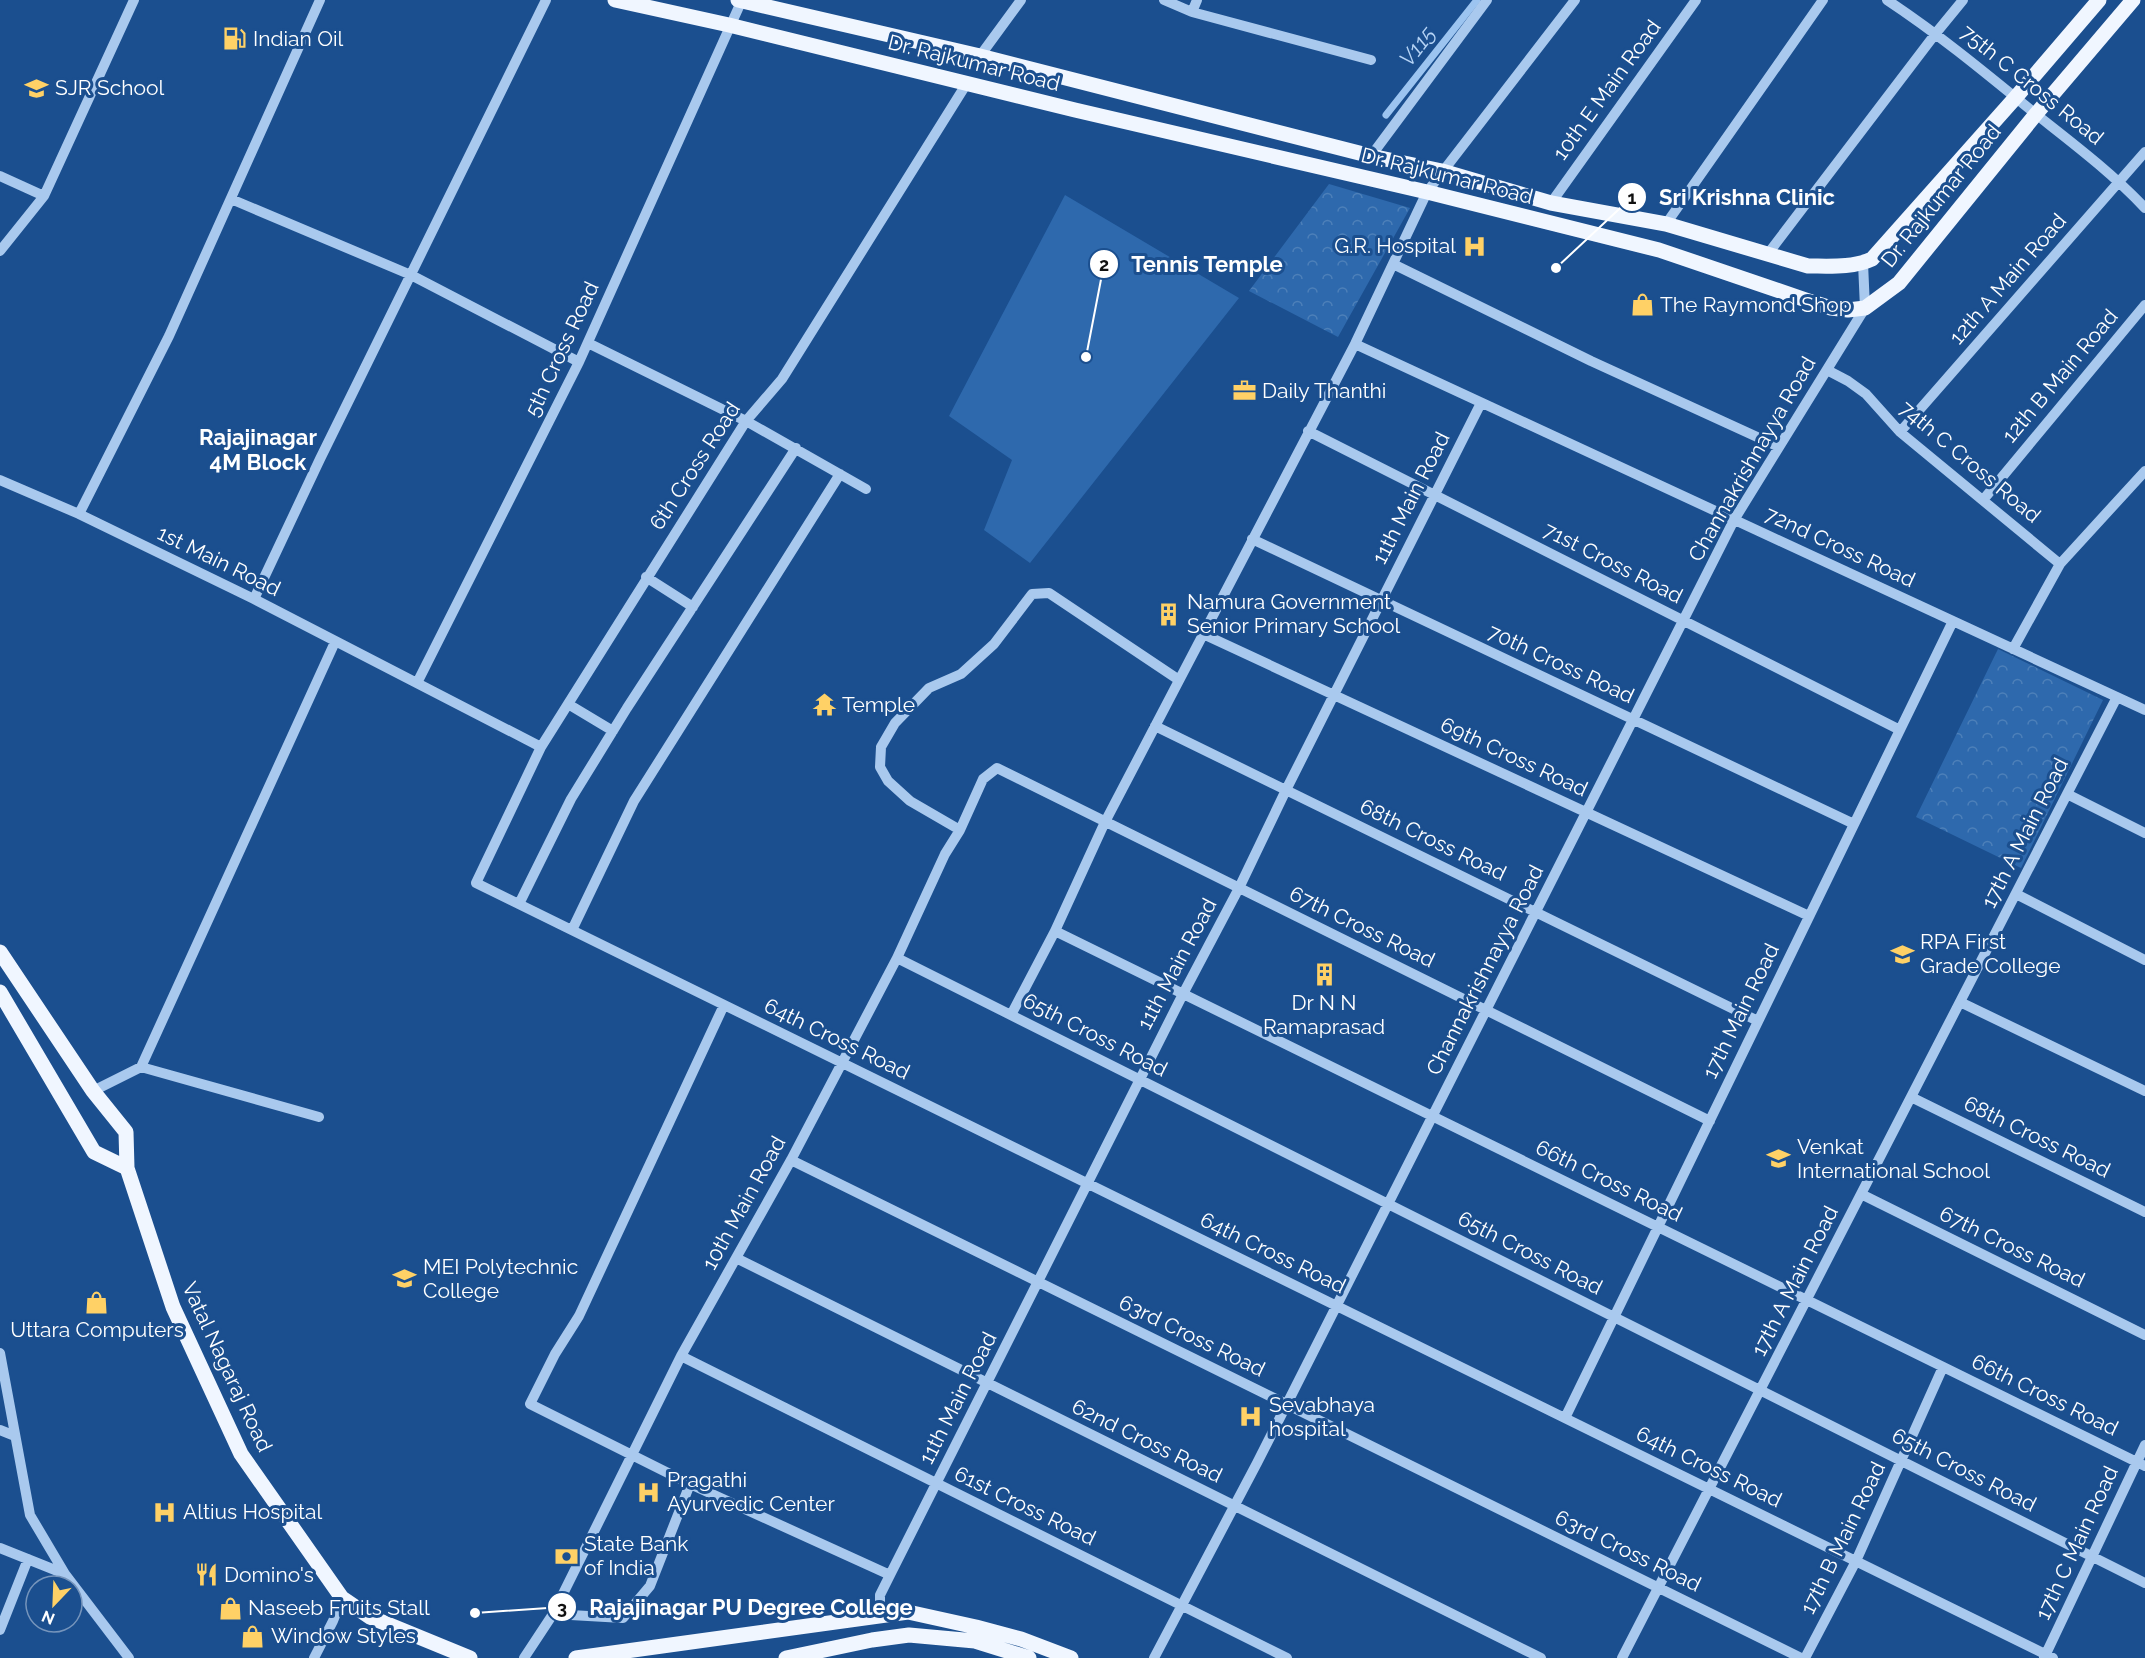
<svg xmlns="http://www.w3.org/2000/svg" width="2145" height="1658" viewBox="0 0 2145 1658" font-family="Raleway,sans-serif">
<defs>
<pattern id="park-crowns" width="20" height="18" patternUnits="userSpaceOnUse" patternTransform="scale(1.5)"><rect width="20" height="18" fill="#2e69ad"/><path d="M2 6a3 3 0 1 1 6 0M12 15a3 3 0 1 1 6 0" fill="none" stroke="#4d80b9"/></pattern>
</defs>
<rect width="100%" height="100%" fill="#1b4f8f"/>
<path fill="url(#park-crowns)" d="M1329,184l81,24 -72,129 -89,-46z
M1998,649l105,51 -82,168 -105,-51z"/>
<path fill="#2e69ad" d="M1065,195l174,103 -209,265 -46,-33 28,-70 -63,-44z"/>
<g fill="none" stroke-linecap="round" stroke-linejoin="round">
<path stroke="#9cc4f0" stroke-width="7" d="M1386,115l91,-115"/>
<path stroke="#a9c9ee" stroke-width="10" d="M1164,0l28,12 5,-12
M1887,0c53,35 101,75 150,115 38,30 75,58 108,93
M1192,12l179,48
M980,56l41,-56
M967,83l-185,296 -36,42 -178,283 -27,43 -65,136 1577,775
M1371,156l116,-156
M0,176l44,20
M231,199l180,76 168,87
M1551,203l145,-203
M1666,224l157,-224
M0,251l44,-55 90,-196
M1767,255l169,-222 27,-33
M1393,264l198,97 188,86
M588,343l158,78 120,68
M1355,344l790,366
M1827,370l21,11 18,13 34,38 160,132
M1308,431l592,299
M1900,432l245,-280
M0,480l79,34 175,85 287,148
M1983,500l162,-195
M79,514l90,-178 151,-336
M1252,539l602,285
M646,577l47,30
M254,599l66,-140 226,-459
M1203,634l606,282
M2013,649l47,-85 85,-93
M417,683l162,-321 163,-362
M568,704l45,27
M1155,726l603,295
M2067,794l78,39
M960,830l-50,-29 -22,-20 -8,-14 1,-20 14,-24 34,-35 32,-14 33,-30 38,-50 17,-1 130,87
M2016,894l129,66
M519,904l52,-105 56,-91 169,-260
M572,930l62,-129 206,-327
M1055,931l1090,535
M897,958l1248,625
M1960,1002l185,89
M724,1005l-145,311 -24,38 -25,50 160,80 200,91 -10,20v21
M1011,1015l44,-84 50,-109 250,-478 72,-152 148,-192
M141,1067l178,50
M93,1091l48,-24 194,-425
M1911,1097l234,115
M791,1160l1010,498
M1861,1194l284,141
M736,1258l805,400
M0,1353l30,162 35,59 64,84
M681,1356l606,302
M1565,1418l388,-797
M0,1430l15,6
M0,1548l65,26
M890,1575l293,-581 56,-106 47,-98 195,-387
M553,1614l70,4 27,-32 40,-102
M0,1630l28,-71
M314,1658l19,-37 9,-23
M524,1658l29,-44 128,-258 110,-196 106,-202 48,-104 15,-24 23,-51 14,-11 713,353
M1154,1658l103,-195 477,-943 131,-212 -2,-45
M1622,1658l495,-961
M1805,1658l51,-97 87,-194
M2044,1658l101,-213"/>
<path stroke="#f0f6ff" stroke-width="15" d="M615,0l114,25 346,85 352,82 232,58 147,50 25,8 17,2 17,-2 34,-25 137,-169 97,-114
M738,0l242,56 391,100 71,15 109,32 115,21 142,42c21,0 45,2 64,-7l144,-162 83,-97
M0,952l93,139 33,41 1,36 46,139 68,147 101,144 28,19 100,41
M0,992l94,160 33,16
M576,1658l332,-46 68,15 45,12 50,19
M786,1658l86,-18 37,-5 66,6 54,17"/>
</g>
<defs>
<symbol id="fuel-bare" viewBox="-9 -9 18 18"><path d="M-5.5-6h7V0h2V4h1.3V-2.5L3-4.5l.8-.8L6-3V5H2.5V1h-1V6h-7ZM-4.2-4.7v3.2H.2V-4.7Z" fill="#ffd166" stroke="#1b4f8f" stroke-width="2.5" paint-order="stroke"/></symbol>
<symbol id="school-bare" viewBox="-9 -9 18 18"><path d="M0-5L7-2L0 1L-7-2ZM-4 1L0 2.5L4 1V4Q0 6-4 4Z" fill="#ffd166" stroke="#1b4f8f" stroke-width="2.5" paint-order="stroke"/></symbol>
<symbol id="hospital-bare" viewBox="-9 -9 18 18"><path d="M-5-5h3v3.5h4V-5h3V5h-3V1.5h-4V5h-3Z" fill="#ffd166" stroke="#1b4f8f" stroke-width="2.5" paint-order="stroke"/></symbol>
<symbol id="shop-bare" viewBox="-9 -9 18 18"><path d="M-5-2.5h2.3a2.7 3.5 0 0 1 5.4 0H5L5.5 6h-11ZM-1.5-2.5h3a1.5 2.3 0 0 0-3 0Z" fill="#ffd166" stroke="#1b4f8f" stroke-width="2.5" paint-order="stroke"/></symbol>
<symbol id="office-bare" viewBox="-9 -9 18 18"><path d="M-6-3h4V-5.5h4V-3h4V5H-6ZM-1-4.5V-3h2v-1.5ZM-6 0V1H6V0Z" fill="#ffd166" stroke="#1b4f8f" stroke-width="2.5" paint-order="stroke"/></symbol>
<symbol id="building-bare" viewBox="-9 -9 18 18"><path d="M-4-6H4V6H1V3H-1V6H-4ZM-2.5-4.3h1.7v1.8h-1.7ZM.8-4.3h1.7v1.8H.8ZM-2.5-1h1.7V.8h-1.7ZM.8-1h1.7V.8H.8Z" fill="#ffd166" stroke="#1b4f8f" stroke-width="2.5" paint-order="stroke"/></symbol>
<symbol id="temple-bare" viewBox="-9 -9 18 18"><path d="M0-6L5-2H3V0L6.5 2.5H4V6H1.5V3h-3V6H-4V2.5H-6.5L-3 0V-2H-5Z" fill="#ffd166" stroke="#1b4f8f" stroke-width="2.5" paint-order="stroke"/></symbol>
<symbol id="university-bare" viewBox="-9 -9 18 18"><path d="M0-5L7-2L0 1L-7-2ZM-4 1L0 2.5L4 1V4Q0 6-4 4Z" fill="#ffd166" stroke="#1b4f8f" stroke-width="2.5" paint-order="stroke"/></symbol>
<symbol id="bank-bare" viewBox="-9 -9 18 18"><path d="M-6-4H6V4H-6ZM0-2.3a2.3 2.3 0 1 0 0 4.6a2.3 2.3 0 1 0 0-4.6Z" fill="#ffd166" stroke="#1b4f8f" stroke-width="2.5" paint-order="stroke"/></symbol>
<symbol id="restaurant-bare" viewBox="-9 -9 18 18"><path d="M-5-6h1v4h1v-4h1v4h1v-4h1v5L-1.5 .5V6h-2V.5L-5-1ZM5-6V6H3V1.5H1.5Q1.5-4 5-6Z" fill="#ffd166" stroke="#1b4f8f" stroke-width="2.5" paint-order="stroke"/></symbol>
</defs>
<g fill-rule="evenodd">
<use href="#fuel-bare" x="218" y="22" width="33" height="33"/>
<use href="#school-bare" x="20" y="72" width="33" height="33"/>
<use href="#hospital-bare" x="1458" y="230" width="33" height="33"/>
<use href="#shop-bare" x="1626" y="288" width="33" height="33"/>
<use href="#office-bare" x="1228" y="374" width="33" height="33"/>
<use href="#building-bare" x="1152" y="598" width="33" height="33"/>
<use href="#temple-bare" x="808" y="688" width="33" height="33"/>
<use href="#university-bare" x="1886" y="938" width="33" height="33"/>
<use href="#building-bare" x="1308" y="958" width="33" height="33"/>
<use href="#school-bare" x="1762" y="1142" width="33" height="33"/>
<use href="#university-bare" x="388" y="1262" width="33" height="33"/>
<use href="#shop-bare" x="80" y="1286" width="33" height="33"/>
<use href="#hospital-bare" x="1234" y="1400" width="33" height="33"/>
<use href="#hospital-bare" x="632" y="1476" width="33" height="33"/>
<use href="#hospital-bare" x="148" y="1496" width="33" height="33"/>
<use href="#bank-bare" x="550" y="1540" width="33" height="33"/>
<use href="#restaurant-bare" x="190" y="1558" width="33" height="33"/>
<use href="#shop-bare" x="214" y="1592" width="33" height="33"/>
<use href="#shop-bare" x="236" y="1620" width="33" height="33"/>
</g>
<g text-anchor="middle" stroke-width="6" stroke-linejoin="round" paint-order="stroke">
<g font-size="21" fill="#fff" stroke="#1b4f8f" text-anchor="start">
<text x="253" y="46">Indian Oil</text>
<text x="55" y="95">SJR School</text>
<text x="1456" y="253" text-anchor="end">G.R. Hospital</text>
<text x="1660" y="312">The Raymond Shop</text>
<text x="1262" y="398">Daily Thanthi</text>
<text x="1187" y="609">Namura Government<tspan x="1187" dy="24">Senior Primary School</tspan></text>
<text x="842" y="712">Temple</text>
<text x="1920" y="949">RPA First<tspan x="1920" dy="24">Grade College</tspan></text>
<text x="1324" y="1010" text-anchor="middle">Dr N N<tspan x="1324" dy="24">Ramaprasad</tspan></text>
<text x="1797" y="1154">Venkat<tspan x="1797" dy="24">International School</tspan></text>
<text x="423" y="1274">MEI Polytechnic<tspan x="423" dy="24">College</tspan></text>
<text x="97" y="1337" text-anchor="middle">Uttara Computers</text>
<text x="1269" y="1412">Sevabhaya<tspan x="1269" dy="24">hospital</tspan></text>
<text x="667" y="1487">Pragathi<tspan x="667" dy="24">Ayurvedic Center</tspan></text>
<text x="183" y="1519">Altius Hospital</text>
<text x="584" y="1551">State Bank<tspan x="584" dy="24">of India</tspan></text>
<text x="224" y="1582">Domino's</text>
<text x="248" y="1615">Naseeb Fruits Stall</text>
<text x="271" y="1643">Window Styles</text>
</g>
<g font-size="21" fill="#fff" stroke="#1b4f8f">
<text transform="translate(974 63) rotate(14)" y="7">Dr. Rajkumar Road</text>
<text transform="translate(2032 85) rotate(39)" y="7">75th C Cross Road</text>
<text transform="translate(1607 90) rotate(-54)" y="7">10th E Main Road</text>
<text transform="translate(1447 176) rotate(14)" y="7">Dr. Rajkumar Road</text>
<text transform="translate(1941 196) rotate(-51)" y="7">Dr. Rajkumar Road</text>
<text transform="translate(2008 279) rotate(-49)" y="7">12th A Main Road</text>
<text transform="translate(562 349) rotate(-65)" y="7">5th Cross Road</text>
<text transform="translate(2060 376) rotate(-50)" y="7">12th B Main Road</text>
<text transform="translate(1752 459) rotate(-60)" y="7">Channakrishnayya Road</text>
<text transform="translate(1970 462) rotate(40)" y="7">74th C Cross Road</text>
<text transform="translate(695 466) rotate(-57)" y="7">6th Cross Road</text>
<text transform="translate(1411 498) rotate(-63)" y="7">11th Main Road</text>
<text transform="translate(1840 547) rotate(25)" y="7">72nd Cross Road</text>
<text transform="translate(219 561) rotate(26)" y="7">1st Main Road</text>
<text transform="translate(1613 563) rotate(27)" y="7">71st Cross Road</text>
<text transform="translate(1561 664) rotate(25)" y="7">70th Cross Road</text>
<text transform="translate(1514 757) rotate(25)" y="7">69th Cross Road</text>
<text transform="translate(2025 833) rotate(-63)" y="7">17th A Main Road</text>
<text transform="translate(1433 840) rotate(26)" y="7">68th Cross Road</text>
<text transform="translate(1362 927) rotate(26)" y="7">67th Cross Road</text>
<text transform="translate(1177 964) rotate(-62)" y="7">11th Main Road</text>
<text transform="translate(1485 970) rotate(-63)" y="7">Channakrishnayya Road</text>
<text transform="translate(1741 1011) rotate(-64)" y="7">17th Main Road</text>
<text transform="translate(1095 1035) rotate(27)" y="7">65th Cross Road</text>
<text transform="translate(837 1039) rotate(26)" y="7">64th Cross Road</text>
<text transform="translate(2037 1137) rotate(26)" y="7">68th Cross Road</text>
<text transform="translate(1609 1181) rotate(26)" y="7">66th Cross Road</text>
<text transform="translate(744 1203) rotate(-61)" y="7">10th Main Road</text>
<text transform="translate(2012 1247) rotate(26)" y="7">67th Cross Road</text>
<text transform="translate(1273 1253) rotate(26)" y="7">64th Cross Road</text>
<text transform="translate(1530 1253) rotate(27)" y="7">65th Cross Road</text>
<text transform="translate(1795 1281) rotate(-63)" y="7">17th A Main Road</text>
<text transform="translate(1192 1336) rotate(26)" y="7">63rd Cross Road</text>
<text transform="translate(227 1367) rotate(65)" y="7">Vatal Nagaraj Road</text>
<text transform="translate(2045 1395) rotate(26)" y="7">66th Cross Road</text>
<text transform="translate(958 1398) rotate(-63)" y="7">11th Main Road</text>
<text transform="translate(1147 1441) rotate(26)" y="7">62nd Cross Road</text>
<text transform="translate(1709 1467) rotate(26)" y="7">64th Cross Road</text>
<text transform="translate(1964 1470) rotate(27)" y="7">65th Cross Road</text>
<text transform="translate(1025 1506) rotate(26)" y="7">61st Cross Road</text>
<text transform="translate(1843 1538) rotate(-64)" y="7">17th B Main Road</text>
<text transform="translate(2077 1543) rotate(-65)" y="7">17th C Main Road</text>
<text transform="translate(1628 1551) rotate(26)" y="7">63rd Cross Road</text>
</g>
<g font-size="22" font-style="italic" fill="#b5d3f5" stroke="#1b4f8f">
<text transform="translate(1417 46) rotate(-52)" y="8">V115</text>
</g>
<g font-size="22" font-weight="bold" fill="#fff" stroke="#1b4f8f">
<text x="258" y="445">Rajajinagar<tspan x="258" dy="25">4M Block</tspan></text>
</g>
</g>
<path fill="none" stroke="#fff" stroke-width="2" d="M1556 268L1632 197M1086 357L1104 264M475 1613L562 1607"/>
<g fill="#fff" stroke="#1b4f8f" stroke-width="2">
<circle cx="1556" cy="268" r="6"/>
<circle cx="1086" cy="357" r="6"/>
<circle cx="475" cy="1613" r="6"/>
<circle cx="1632" cy="197" r="15"/>
<circle cx="1104" cy="264" r="15"/>
<circle cx="562" cy="1607" r="15"/>
</g>
<g font-size="18" text-anchor="middle" font-weight="bold" fill="#111">
<text x="1632" y="204">1</text>
<text x="1104" y="271">2</text>
<text x="562" y="1614">3</text>
</g>
<g font-size="22" text-anchor="middle" font-weight="bold" fill="#fff" stroke="#1b4f8f" stroke-width="6" stroke-linejoin="round" paint-order="stroke">
<text x="1747" y="205">Sri Krishna Clinic</text>
<text x="1207" y="272">Tennis Temple</text>
<text x="751" y="1615">Rajajinagar PU Degree College</text>
</g>
<g transform="translate(54 1604) rotate(203)"><circle r="28" fill="#1b4f8f" stroke="#7695bc" stroke-width="1.5"/>
<path d="M0-4.5L10 22L0 15L-10 22Z" fill="#ffd166"/>
<text y="-9" font-size="16" font-weight="bold" text-anchor="middle" fill="#ffffff">N</text>
</g>
</svg>
